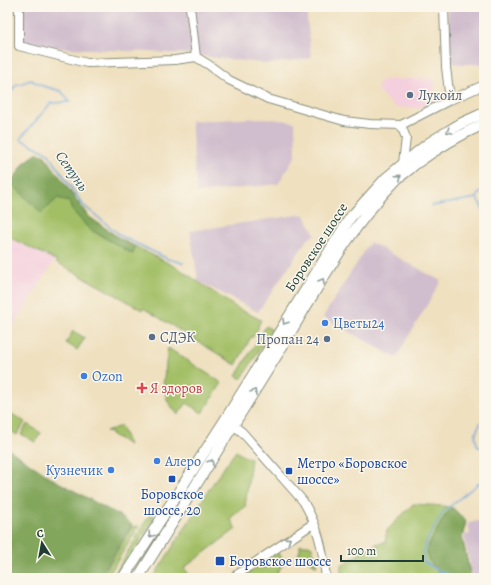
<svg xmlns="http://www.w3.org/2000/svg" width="491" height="585" viewBox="0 0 491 585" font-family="Alegreya,serif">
<rect width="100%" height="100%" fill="#fbf7ec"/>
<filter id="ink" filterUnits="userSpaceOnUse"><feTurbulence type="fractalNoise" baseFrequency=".025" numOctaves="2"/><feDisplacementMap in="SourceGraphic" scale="8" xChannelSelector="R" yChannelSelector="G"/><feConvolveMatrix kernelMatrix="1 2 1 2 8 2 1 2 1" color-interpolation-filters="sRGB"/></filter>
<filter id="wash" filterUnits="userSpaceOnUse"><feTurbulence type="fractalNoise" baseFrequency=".012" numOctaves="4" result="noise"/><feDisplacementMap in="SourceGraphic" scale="16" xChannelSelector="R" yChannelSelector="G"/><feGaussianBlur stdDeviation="0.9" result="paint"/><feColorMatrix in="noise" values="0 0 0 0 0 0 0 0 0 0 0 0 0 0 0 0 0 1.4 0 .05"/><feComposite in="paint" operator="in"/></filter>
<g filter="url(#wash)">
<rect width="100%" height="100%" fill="#efe0bf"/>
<path fill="#f4cfdd" d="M434,78l1,17 4,5 -21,8 -23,-1 -17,-16v-6l1,-2 3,-3z
M7,238l48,22 -48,75z"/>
<path fill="#d0bdcd" d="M22,7h284l5,51 -41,6 -60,-7 -19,-3 -164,-8 -4,-2z
M448,7h36v57h-20l-16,-1z
M264,118l31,4 1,33 -18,29 -81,9 -6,-72z
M304,214l11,20 -8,6 -49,72 -60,-31 -8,-50z
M370,242l71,39 -45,77 -73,-41z
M484,520v58h-11l-9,-43 6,-1 -2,-11z"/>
<path fill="#a3bf66" stroke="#617e4d" d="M51,170l37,46 31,22 59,30 59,40 24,12 -3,6 1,1 -6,10h-2l-15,28 -88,-54 -5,-3 -1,2c-28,-17 -57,-31 -86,-48l1,-1 -50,-25v-54z
M266,326l6,4 -30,48h-3l-3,-2z
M73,331l12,7 -8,12 -11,-7z
M168,348l54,35 -20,30 -15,-10 -9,12 -10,-13 -5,-16z
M7,411l18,11 -8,13 -10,-7z
M27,424l14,9 -6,9 -14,-8z
M121,426l8,19 -23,-14z
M236,451l7,5 8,3 -6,48 -15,11 6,11 -52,39 8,10h-39l64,-101z
M413,504l30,2 10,2 13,13 -4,16 9,41h-130v-13l35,-21 9,-2 2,-12z
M150,514l5,3 -38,61h-5z
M139,526l-32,52h-6l31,-51z
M300,545h9l3,2 5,19 -19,-12 2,-3z
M278,552l7,10 -12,16h-31z"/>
<path fill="#82a65b" stroke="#507248" d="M38,153l7,3 43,60 31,22 16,9 -2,7 -44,-25 -17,-19 -3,-8 -11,-4 -17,15 -30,-30 14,-21z
M7,448l44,30 69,38 12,9 -33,53h-92z
M453,508l13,13 -4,16 9,41h-28l-15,-19 -1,-11 19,-34z"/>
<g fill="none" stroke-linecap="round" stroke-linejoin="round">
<path stroke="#6da5dc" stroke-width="1.5" d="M7,93h3l6,-8 15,-5 12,6 18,5 9,11 -19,1 -31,36 28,14 35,52 38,31 47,23 15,4
M477,197l7,-10
M431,206l46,-8 7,13
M484,422h-3c-5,10 -8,13 -3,25h5l1,2
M484,458l-1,4 1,2
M457,578l-18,-7 -15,-9 -1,-11 4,-11 16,-28 22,-18 19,-15"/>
</g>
</g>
<g filter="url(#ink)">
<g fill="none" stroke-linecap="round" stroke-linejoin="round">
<defs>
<path id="minor" d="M19,7v39l68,17 88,-3 21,-3
M190,7l6,50
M444,7l2,60 4,33
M196,57l13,8 20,15 39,19 76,22 26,3 31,1 49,-25 34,-15
M401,125l5,13 -3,25
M229,422l13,10 61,69c15,25 20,48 23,77
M232,578l82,-55"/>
<path id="major" d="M123,578l102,-158 125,-202 36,-40 29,-24 14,-11 16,-10 15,-9 24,-11
M138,578c48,-76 95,-152 142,-228 35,-58 70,-124 118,-172 5,-4 11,-8 16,-13 22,-16 45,-30 70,-41"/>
</defs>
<use href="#minor" stroke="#878e7a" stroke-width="10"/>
<use href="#major" stroke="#878e7a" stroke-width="12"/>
<use href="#minor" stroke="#fff" stroke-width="8"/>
<use href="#major" stroke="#fff" stroke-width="10"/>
</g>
<defs><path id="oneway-chevron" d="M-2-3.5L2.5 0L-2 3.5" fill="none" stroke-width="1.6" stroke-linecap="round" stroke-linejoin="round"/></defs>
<g stroke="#8f9e9a">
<use href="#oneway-chevron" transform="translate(449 131) rotate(150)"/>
<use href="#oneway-chevron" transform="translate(399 177) rotate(-42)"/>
<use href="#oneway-chevron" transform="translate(322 281) rotate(-59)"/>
<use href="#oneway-chevron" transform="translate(285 322) rotate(122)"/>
<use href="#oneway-chevron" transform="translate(254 392) rotate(-59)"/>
<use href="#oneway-chevron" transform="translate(211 462) rotate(-58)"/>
<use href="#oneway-chevron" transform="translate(151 535) rotate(123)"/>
<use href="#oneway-chevron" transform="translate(288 540) rotate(-33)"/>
</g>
</g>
<g fill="#5c6f8a" stroke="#fbf7ec" stroke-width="1.5">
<circle cx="410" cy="95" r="4"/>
<circle cx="152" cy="337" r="4"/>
<circle cx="327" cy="339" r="4"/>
</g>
<g fill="#3f7fe0" stroke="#fbf7ec" stroke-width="1.5">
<circle cx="325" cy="323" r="4"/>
<circle cx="84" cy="376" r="4"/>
<circle cx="157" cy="461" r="4"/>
<circle cx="111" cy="470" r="4"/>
</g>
<path fill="#e0444e" stroke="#fbf7ec" stroke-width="1.5" d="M140 382h4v4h4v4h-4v4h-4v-4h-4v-4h4z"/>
<g fill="#1a4fb4" stroke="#fbf7ec" stroke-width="1.5">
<rect x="285" y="467" width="8" height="8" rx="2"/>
<rect x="168" y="475" width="8" height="8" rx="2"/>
<rect x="215" y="556" width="10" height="10" rx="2"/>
</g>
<g text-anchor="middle" stroke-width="3" stroke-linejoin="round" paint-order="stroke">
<g font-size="14" fill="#4e5e75" stroke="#fbf7ec" text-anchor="start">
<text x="418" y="100">Лукойл</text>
<text x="160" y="342">СДЭК</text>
<text x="319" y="344" text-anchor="end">Пропан 24</text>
</g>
<g font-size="14" fill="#1f3d34" stroke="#fbf7ec">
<text transform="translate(316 247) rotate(-57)" y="5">Боровское шоссе</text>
</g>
<g font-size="14" fill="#366cbe" stroke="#fbf7ec" text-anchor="start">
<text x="333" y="328">Цветы24</text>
<text x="92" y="381">Ozon</text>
<text x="165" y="466">Алеро</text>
<text x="103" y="475" text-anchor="end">Кузнечик</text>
</g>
<g font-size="14" fill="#be3a42" stroke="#fbf7ec" text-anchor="start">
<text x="150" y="393">Я здоров</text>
</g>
<g font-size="14" fill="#164399" stroke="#fbf7ec" text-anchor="start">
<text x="297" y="468">Метро «Боровское<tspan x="297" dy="16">шоссе»</tspan></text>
<text x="172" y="499" text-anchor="middle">Боровское<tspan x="172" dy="16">шоссе, 20</tspan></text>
<text x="229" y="566">Боровское шоссе</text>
</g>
<g font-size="15" font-style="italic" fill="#365c66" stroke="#fbf7ec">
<text transform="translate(72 171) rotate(55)" y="5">Сетунь</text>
</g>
</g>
<rect width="491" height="585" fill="none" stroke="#fbf7ec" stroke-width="24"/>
<g transform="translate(42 543) rotate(349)" stroke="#fbf7ec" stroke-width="3" paint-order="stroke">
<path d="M0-3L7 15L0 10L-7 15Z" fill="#1f3d34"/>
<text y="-6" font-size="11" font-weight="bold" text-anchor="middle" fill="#1f3d34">С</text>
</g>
<path d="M341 555v6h82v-6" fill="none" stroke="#1f3d34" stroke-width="2"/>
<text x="347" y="555" font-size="12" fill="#1f3d34" stroke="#fbf7ec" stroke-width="3" paint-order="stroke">100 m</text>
</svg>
